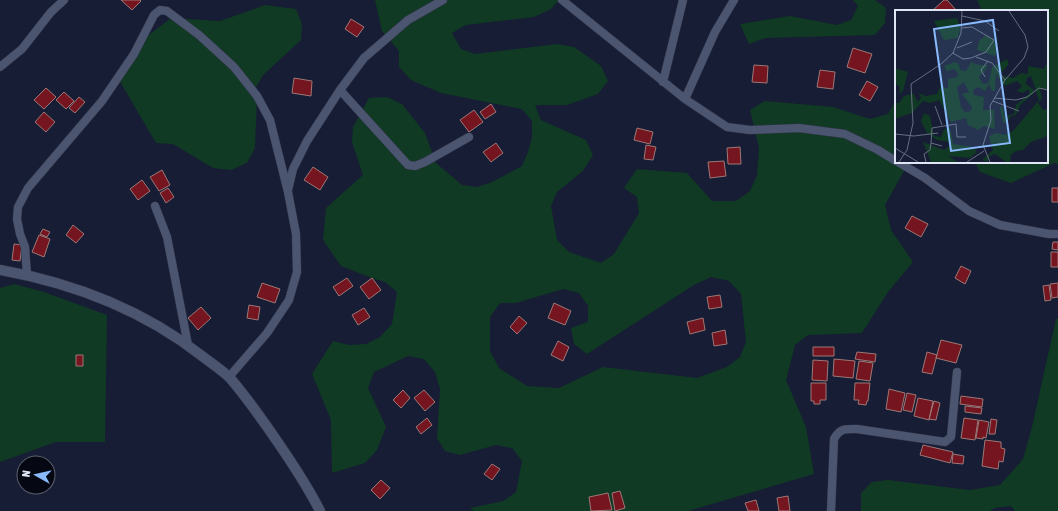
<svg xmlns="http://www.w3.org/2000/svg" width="1058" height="511" viewBox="0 0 1058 511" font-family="'Asap Condensed',sans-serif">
<rect width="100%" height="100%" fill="#161d34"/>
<path fill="#103a24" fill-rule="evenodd" d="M375,0h184l-8,9 -17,8 -68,8 -14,8 9,16 14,5 82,-10 17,3 27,19 7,15 -10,13 -31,11h-32l6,15 45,20 7,15 -10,16 -26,21 -6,14 6,34 12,12 32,11 13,-9 25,-41 -2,-16 -13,-9 13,-19 50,4 25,28h24l14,-10 7,-16 2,-27 -9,-38 15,-9 68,6 37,12 18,-5 8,-14v62h13l-24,43 6,25 22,32 -25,30 -26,41 -54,2 -13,10 -9,35 20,47 8,47 -126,37h-214l-4,-3 33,-7 13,-9 6,-31 -10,-13 -16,-3 -36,10 -15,-4 -8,-13 3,-49 -5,-17 -11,-13 -16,-3 -34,16 -6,16 18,39 -9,23 -12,13 -33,10 -1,-53 -19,-46 21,-33 16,4 17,-1 14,-7 12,-13 5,-32 -12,-10 -13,-4 -31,-12 -18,-26 3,-32 37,-33 -11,-33 1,-15 16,-29 18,-1 15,7 23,29 11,30 26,22 15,2 15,-5 30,-16 6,-14 4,-15v-16l-10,-12 -81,-16 -30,-13 -12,-13v-16l-17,-20zM711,277l18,4 12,13 5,48 -6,15 -13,10 -30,11 -94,-11 -44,21 -32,-2 -28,-18 -9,-17v-34l10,-14h16l47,-14 16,4 9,13v16l-17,6 3,16 13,10 107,-69z
M853,0h22l11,8 -1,15 -10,12 -110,3 -16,6 -9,-20 50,-8 47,9 14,-5 7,-14z
M977,0h81v164l-4,-1 -43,20 -31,-11 -5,-10h72v-151h-65z
M265,5l31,4 6,15 -1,16 -38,35 -8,14 2,7 -2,52 -8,15 -16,7 -18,-2 -40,-24 -17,-1 -38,-65 27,-40 26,-20 49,3z
M14,284l30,8 63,23 -2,127h-49l-56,20v-174z
M1056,319h2v192h-43l-4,-5 -16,2 -5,3h-129v-18l11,-11 16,-2 82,10 30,-5 23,-26 9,-32z"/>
<path fill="#741520" stroke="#9d7877" d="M121,0h19l1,1 -9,9z
M944,0h3l9,10 -24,1z
M351,19l13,8 -7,10 -12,-8z
M853,48l19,6 -7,19 -18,-6z
M754,65l14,1 -1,17 -15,-1z
M820,70l15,2 -2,17 -16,-2z
M294,78l18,3 -1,15 -19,-3z
M867,81l11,6 -8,14 -11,-6z
M46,88l10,9 -12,12 -10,-9z
M64,92l10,9 -8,8 -10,-9z
M79,97l6,5 -10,11 -6,-5z
M491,104l5,8 -11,7 -5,-7z
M474,110l9,12 -14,10 -9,-12z
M44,112l11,10 -9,10 -11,-10z
M637,128l16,4 -3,12 -16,-4z
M496,143l7,10 -12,9 -8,-10z
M646,145l10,2 -3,13 -9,-1z
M740,147l1,17h-13l-1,-16z
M724,161l2,15 -16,2 -2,-16z
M313,167l15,10 -8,13 -16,-10z
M162,170l8,15 -11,6 -9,-14z
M142,180l8,11 -12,9 -8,-11z
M168,188l6,9 -8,6 -6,-10z
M1052,188h6v14h-6z
M912,216l16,8 -7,13 -16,-9z
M73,225l11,9 -8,9 -10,-8z
M43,229l7,3 -3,5 -7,-3z
M39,235l11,4 -6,18 -12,-5z
M1053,242h5v8l-6,-1z
M14,244l8,1 -2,16 -8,-1z
M1051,252h7v15h-7z
M961,266l10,5 -6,13 -10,-6z
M347,278l6,8 -14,10 -6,-9z
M372,278l9,12 -12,9 -9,-12z
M262,283l18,6 -5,14 -18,-6z
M1058,283v14l-6,1 -2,-14z
M1049,285l2,15 -6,1 -2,-15z
M720,295l2,12 -13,2 -2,-12z
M554,303l17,8 -6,14 -17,-7z
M249,305l11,2 -2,13 -11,-2z
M201,307l10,11 -13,12 -10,-12z
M364,308l6,9 -12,8 -6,-10z
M519,316l8,7 -10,11 -7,-7z
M703,318l2,12 -15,4 -3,-12z
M725,330l2,14 -13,2 -2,-13z
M941,340l21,5 -6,18 -20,-5z
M558,341l11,6 -6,14 -12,-6z
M813,347h21v9h-21z
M857,352l19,2 -1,8 -20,-3z
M927,352l10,3 -5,19 -10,-2z
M76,355h7v11h-7z
M834,359l21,2 -2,17 -20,-2z
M813,360l15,1 -1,20 -15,-1z
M859,361l14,2 -3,18 -14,-2z
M811,383h15v17h-6v4h-6v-3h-3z
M855,383h15l-2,18h-1l-1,4 -8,-1 1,-4h-5z
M889,389l16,4 -4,19 -15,-3z
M403,390l7,8 -9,10 -8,-8z
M424,390l11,12 -10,9 -11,-13z
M907,393l9,2 -4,17 -9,-2z
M961,396l22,3 -1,8 -22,-3z
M918,398l15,3 -4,19 -15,-4z
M934,401l6,2 -4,17 -7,-1z
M965,406l17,2 -1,6 -16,-2z
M427,418l5,7 -11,9 -5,-7z
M964,418l14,2 -3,20 -14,-2z
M991,419l6,1 -2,14h-6z
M979,420l10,2 -3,16 -3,-1v2l-7,-1z
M985,440l16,2v6l4,1 -2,13 -4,-1 -1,8 -16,-3z
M923,445l30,7 -3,11 -30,-8z
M953,454l11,2 -1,8 -11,-1z
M492,464l8,5 -8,11 -8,-6z
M381,480l9,8 -10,11 -9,-9z
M620,491l5,17 -10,3 -3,-18z
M608,493l4,17 -21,1 -2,-14z
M788,496l2,15h-11l-2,-13z
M756,500l3,11h-11l-3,-8z"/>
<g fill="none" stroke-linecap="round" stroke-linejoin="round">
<defs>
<path id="minor" d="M562,0l123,99 42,28 23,3 49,-2 46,6 33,16 18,11
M0,67l22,-18 29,-37 13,-12
M663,82l20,-82
M340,90l68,75 7,1 10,-4 44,-25
M685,99l30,-67 19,-32
M898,162l27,16 44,33 31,14 49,9h9
M288,190l5,-21 14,-28 33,-51 24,-32 44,-38 35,-20
M155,206l12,31 21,108
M27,275l-2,-28 -5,-13 -3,-15 1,-12 10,-19 74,-87 32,-47 20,-39 6,-5 7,1 32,24 35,32 23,29 13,24 18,72 8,42 1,38 -8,28 -22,33 -38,44
M831,511l3,-72c6,-11 11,-10 23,-10l88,13 6,-5 6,-65"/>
<path id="tertiary" d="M0,270c73,13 143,40 202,86 9,7 20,14 28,22 18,21 34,44 49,66 15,22 29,43 41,67"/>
</defs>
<use href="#minor" stroke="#34374b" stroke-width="9"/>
<use href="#tertiary" stroke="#34374b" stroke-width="11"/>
<use href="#minor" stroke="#4b5570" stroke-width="8"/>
<use href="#tertiary" stroke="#4b5570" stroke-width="10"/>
</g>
<g transform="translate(895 10)">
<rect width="153" height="153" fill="#161d34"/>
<path d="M62,8l3,9 -2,11 -14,2 -10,-19zM91,25l8,5 3,11 -2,5 -18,-6 2,-9zM112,49l2,5 -8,9 2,3 10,2 8,-5 7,1v-8l16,3 4,-9v30l-8,-1 2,9 -4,5 5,7 5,-1v27l-17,6 -8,8 -7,1 -5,4 -1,7h-4l-11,-8 -7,3v5l-6,-2 11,-10 -4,-14 7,-3 10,2 7,-4 26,-31 -8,-24 -4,2 -1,6 8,6 -1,4 -13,11 -4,10 -5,1 -5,7 -3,-1 -3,-14 2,-2 4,13 3,-4 5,-1 2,-9 13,-11v-5l-6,4 -6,-2 5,-5 -5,-5 -13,5 -8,-13 -1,18h-3l-3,-7 -4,7 -7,-4 -5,3 1,5 10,2 -1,13h11l1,19 -11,-3 -6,4 -10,-5 -2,-7 -15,4 -12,-22 -9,3 -7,-2 -11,12 -17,6v-16h4l5,-7 9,-3 5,9 3,-4 -2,-5 7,3 11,-2 5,-11 2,5h4v-9l9,-2 1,-4 -4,-4 -7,2 -3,-5 11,-4 4,2 1,6 6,1 5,-9 8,3h9l-1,3 -8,9 3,6 4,1 3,-2 3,-15zM69,72l5,10 -7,2 10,13 -1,4 -6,1 -4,-5 -4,-20zM0,58l13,4 -5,19 -4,3 1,-7 -5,-4zM29,103l6,3 4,20 7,1 3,-8 6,-1 3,16 20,3 4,5 -7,6 -21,-2 8,6h-26l-8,-20 21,8 7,-5 -2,-3 -12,-2 -10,-7 -6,-12z" fill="#103a24" fill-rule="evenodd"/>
<path fill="none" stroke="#676d82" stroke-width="1" d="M67,6l23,5 14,10M62,38l15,-6M58,43l10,6 8,-1 15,-6 8,-12 -22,-13 -10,1M81,47l16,6 13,17M90,67l-4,-7 7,-9M99,88l22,2 11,-3 12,-9 9,2M98,91l26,10M40,96l7,19M0,124l19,2 24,-3M47,136l-11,-3 1,-15 24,-4 1,13h9M0,138l23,14M4,152l8,-12 6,-27 -2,-39 30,-20 12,-11 8,-20 1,-22M31,152l-2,-8 6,-4 1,-7M72,152l17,-11M95,152l-7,-17 8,-25 -1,-14 15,-26 19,-22 4,-11 -3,-12 -16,-24"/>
<path fill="#89bafc" fill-opacity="0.15" stroke="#89bafc" stroke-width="2" d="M98,10l17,123 -59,8 -17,-122z"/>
<rect width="153" height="153" fill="none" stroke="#e0e6f6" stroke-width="2"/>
</g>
<g transform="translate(36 475) rotate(278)"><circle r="19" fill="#050812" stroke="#5d616d"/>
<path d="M0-3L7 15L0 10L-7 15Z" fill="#89bafc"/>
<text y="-6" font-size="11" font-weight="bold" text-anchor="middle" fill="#e0e6f6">N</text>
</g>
</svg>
